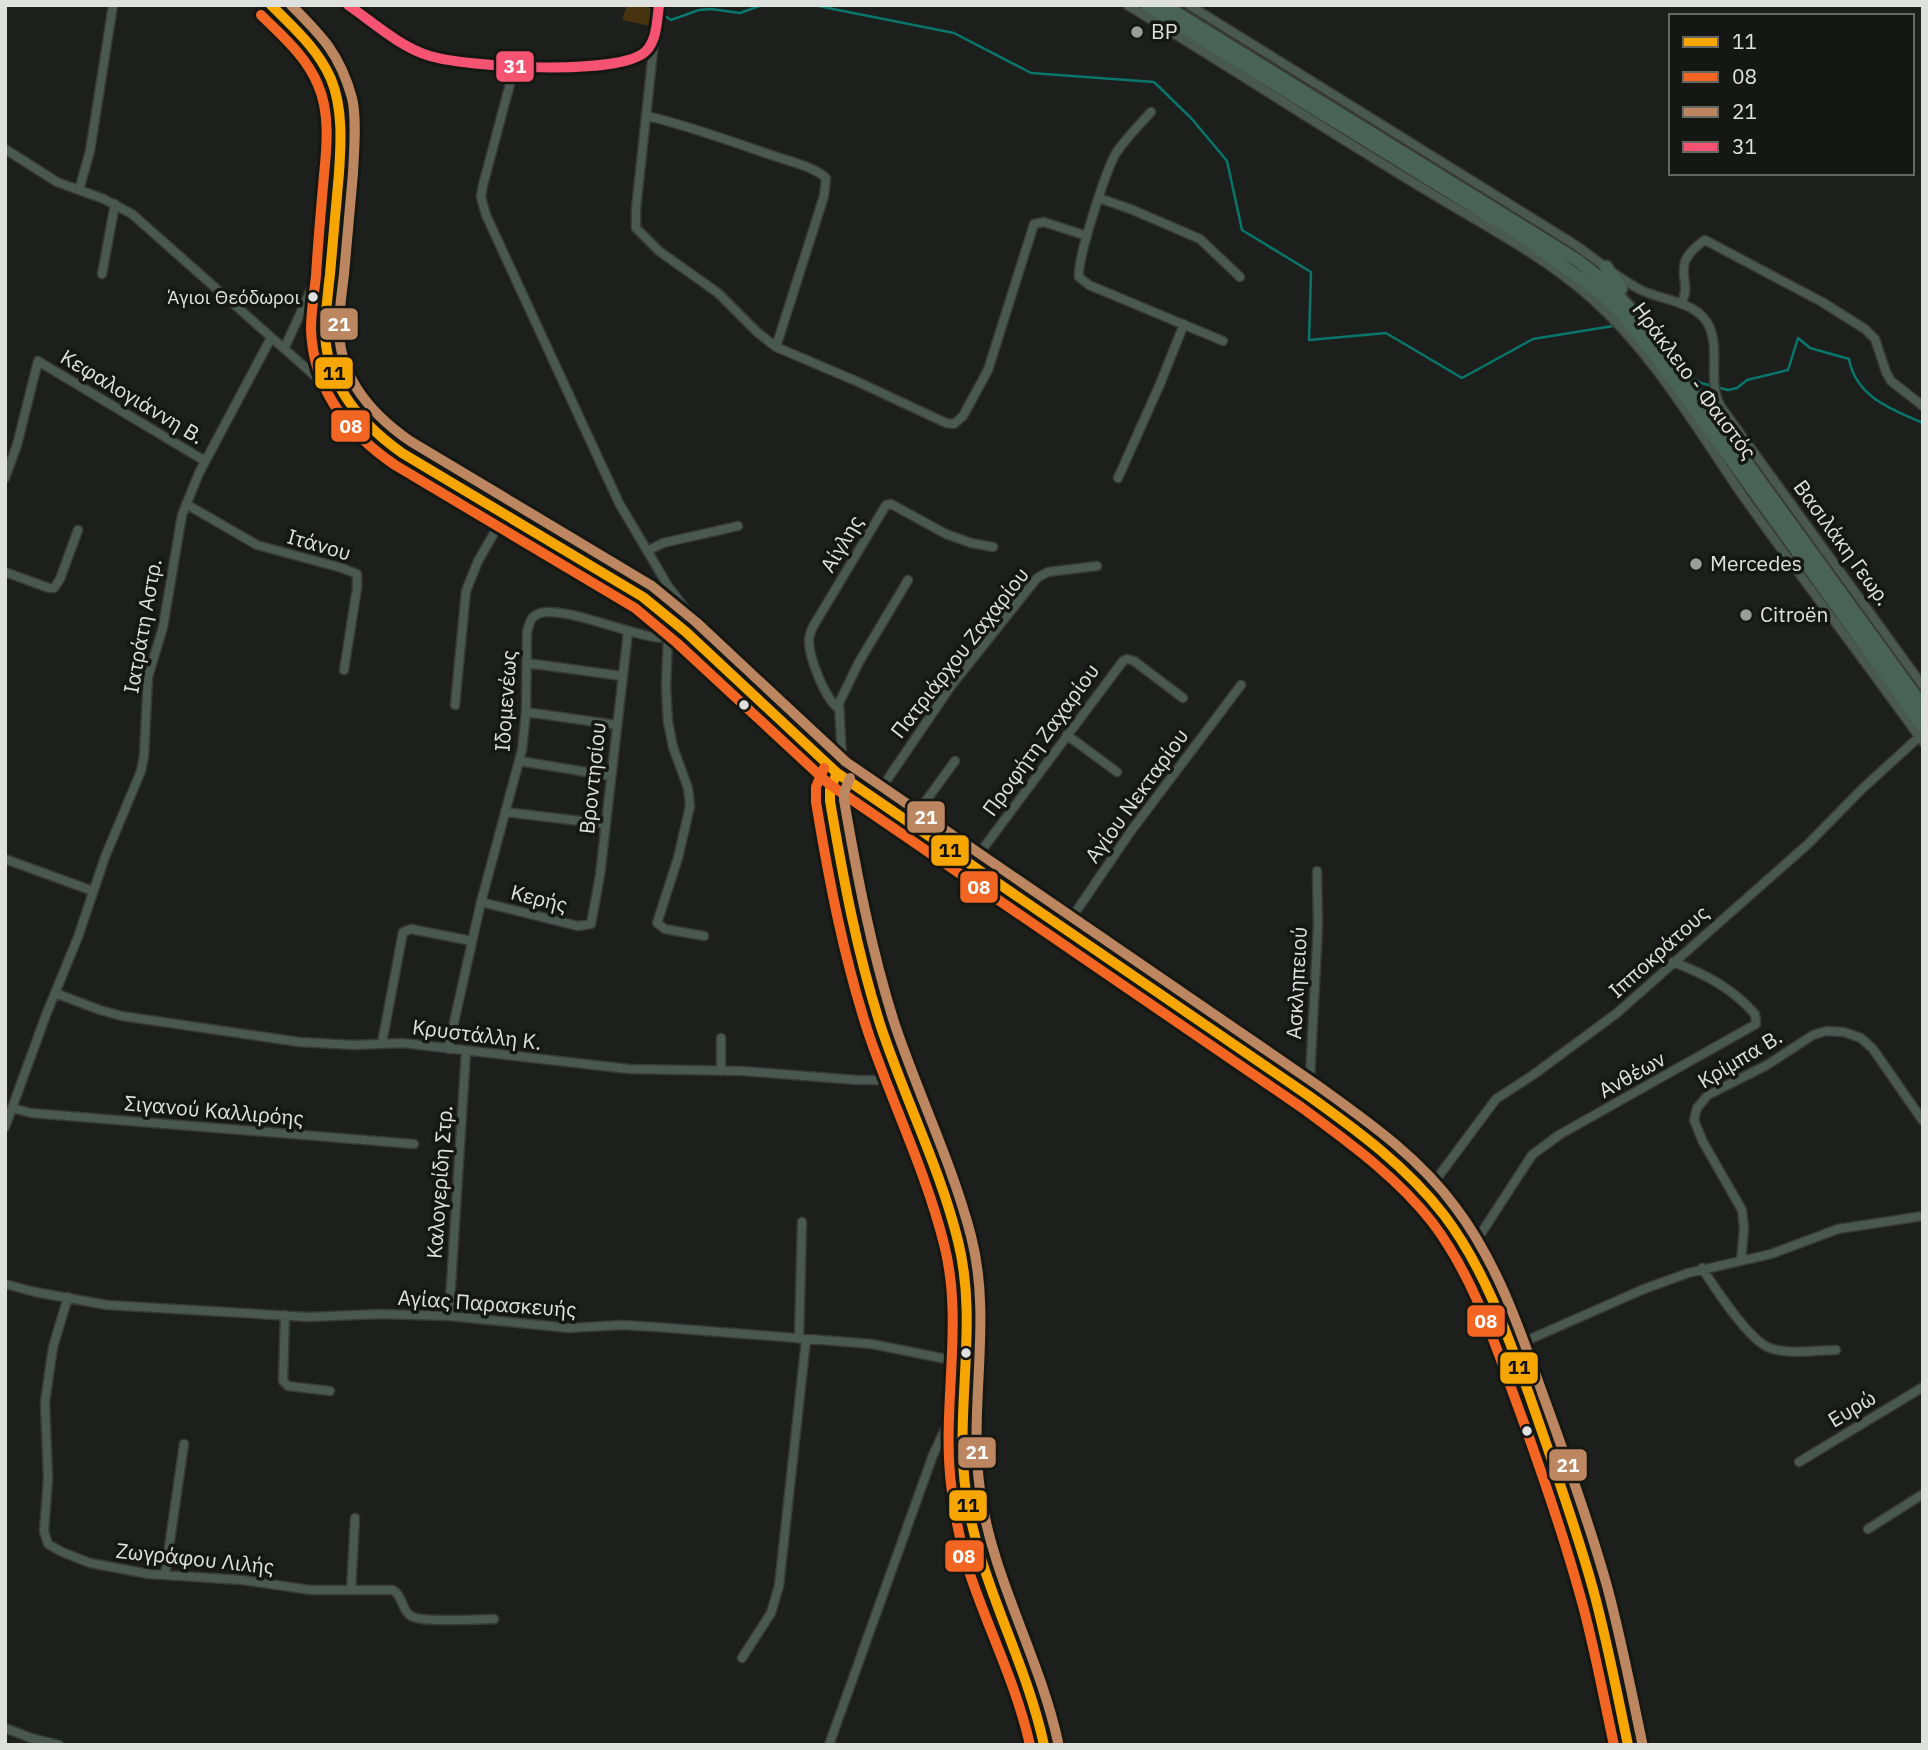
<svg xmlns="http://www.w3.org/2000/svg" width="1928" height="1750" viewBox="0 0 1928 1750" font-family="'IBM Plex Sans',sans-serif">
<rect width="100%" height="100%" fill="#1d1f1c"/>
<path fill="#47340e" d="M627,5h19l9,8 -4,13 -29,-6z"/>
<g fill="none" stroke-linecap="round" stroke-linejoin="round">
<path stroke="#08766c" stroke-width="2.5" d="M650,5l6,5
M813,5l141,28 77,40 123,9 38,37 35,42 15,69 69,42 -2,68 77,-7 76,45 71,-39 80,-13
M662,14l9,6 28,-10 12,-1 29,4 22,-8
M1652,324l11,9 13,21
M1692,377l9,6 27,7 9,-2 10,-8 41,-10 10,-32 12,10 39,11c7,38 42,50 74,64"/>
<defs>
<path id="minor" d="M348,5c26,17 52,41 82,51 35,11 162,15 197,5 7,-2 14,-6 19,-10 11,-12 11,-31 13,-46
M1127,5c100,60 197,124 297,184 57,35 117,65 167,109 62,55 105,130 152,198 59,83 121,164 180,246
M1189,5l380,236c24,15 46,36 72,49 22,11 58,11 69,38 10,25 -3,54 11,79l202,279
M655,33l-19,176v19l23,23 59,42 39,39 19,15 80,34 90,42 8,1 9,-8 25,-46 46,-146 10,-2 43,14
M515,65l-32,120 -2,12 5,18 133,288 49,83 41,54 2,6 -3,6
M1151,112c-12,13 -25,26 -35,41 -10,17 -39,106 -37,124l10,8 134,56
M647,116c43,10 83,25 124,39 17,6 42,11 55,23l-2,18 -48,151
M5,149l52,33 47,17 28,15 183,162 9,5h12
M79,190l11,-39 23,-146
M1099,198l34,12 67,29 40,38
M102,274l13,-70
M1681,304c14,-25 -15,-37 24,-64l117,62 43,27 10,10 11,33 5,9 32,25
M285,347l29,-64 3,-4 12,-6
M5,478l12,-33 21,-84 167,100
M1118,478l42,-94 24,-60
M186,504l71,41 85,23 15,6v14l-13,82
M647,551l16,-8 75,-17
M5,572l44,16h5l6,-9 18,-49
M908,580l-49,82 -20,41 3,55 -10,26 -2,17 20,108 22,90 86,243 9,65 -6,135 10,80 13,53 47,113 13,57
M668,637l-2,50 2,35 5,25 15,41 2,18 -12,52 -21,65 8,6 39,7
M527,663l95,13
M455,705l11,-114 12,-30 27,-47
M838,708c-13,-10 -29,-50 -29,-67 0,-7 4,-15 8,-21l69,-115 5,-1 55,30 25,9 22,4
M526,712l91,13
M1067,735l50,37
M520,761l91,15
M874,799l77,-113 86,-108 11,-6 49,-6
M505,812l101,12
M909,824l46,-63
M5,859l88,32
M970,866l153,-205 4,-2 7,2 49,37
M481,902l97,24 13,-2 9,-49 28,-243
M1064,929l67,-98 110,-146
M55,993l45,17 22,6 177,26 56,3 47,-2 227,26 113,2 115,9h24l18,-5
M382,1043l21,-111 8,-3 61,12
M448,1049l33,-147 41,-152 4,-38 1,-80c2,-7 3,-15 11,-18 19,-10 91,20 116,23 11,2 21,-2 32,-5
M721,1071v-33
M1309,1096l9,-170 -1,-55
M12,1108l19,5 98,8 285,23
M5,1127l41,-112 32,-78 27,-80 36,-86 3,-15 4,-79 15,-50 19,-112 17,-42 72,-135
M1426,1193l70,-94 37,-24 84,-62 191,-169 54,-55 57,-52
M1469,1252l63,-97 27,-20 197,-111 -1,-10c-23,-26 -50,-40 -82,-52
M1741,1261l3,-33 -2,-18 -39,-68 -9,-22 3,-12 11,-13 59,-30 46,-30 13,-4 18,1 17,6 12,11 50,72
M1702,1268c13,20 47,73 68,80 19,7 46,2 66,2
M5,1284l30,8 72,13 202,12 70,-3 70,2 120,12 53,-3 34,2 216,17 94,19
M68,1297l-15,50 -8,55 3,77 -4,52 4,13 14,8 28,11 59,11 93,6 69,10h82c11,7 8,20 18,26 11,7 67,3 83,3
M285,1315l-2,66 5,5 42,5
M449,1316l17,-265
M799,1339l3,-117
M1512,1347l132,-58 44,-16 83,-19 67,-25 85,-13
M1799,1462l124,-75
M1868,1529l55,-35
M165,1575l19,-131
M351,1590l4,-72
M742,1658l29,-45 8,-27 27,-246
M5,1728l26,10 28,7
M829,1745l104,-290 15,-32 15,-23"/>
<path id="secondary" d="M271,5l43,43 17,31 8,25 1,52 -15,173c5,58 29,93 77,124l241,144 43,35 151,141 82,58 390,265c50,36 98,70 135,119 44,57 65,126 89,192 21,60 42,121 60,182 14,51 24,104 35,156"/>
<path id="primary" d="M1146,5l377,232 75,54 24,23 41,51 260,361
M1164,5l413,255 28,22 47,50 271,374
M1606,267l15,22"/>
</defs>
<use href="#minor" stroke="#383938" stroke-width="11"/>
<use href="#secondary" stroke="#383938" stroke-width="14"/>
<use href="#primary" stroke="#383938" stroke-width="16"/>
<use href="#minor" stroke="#49594f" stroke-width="8"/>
<use href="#secondary" stroke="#465d51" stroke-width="10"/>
<use href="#primary" stroke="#496457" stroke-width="12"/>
<defs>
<path id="bus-1" d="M271,5c23,23 47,44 60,74 12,29 10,64 8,94 -3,34 -6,67 -9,101 -2,17 -4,35 -5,53 -1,55 35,96 77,126l241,144 43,35 151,141 472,323c49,35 98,71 135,119 41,54 63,119 86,182 22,64 45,127 63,192 14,51 24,104 35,156
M837,773l-7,17v11c13,76 27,152 51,226 24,72 59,141 77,214 21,83 -4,169 8,252 13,90 59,164 78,252"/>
<path id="bus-2" d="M261,15c22,22 45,41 57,70 12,27 9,61 6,90 -3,34 -6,67 -8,101 -2,18 -5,36 -5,53 2,60 37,104 84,136l240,143 42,35 152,141 472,323c47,35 95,69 131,115 41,54 62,119 85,182 23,63 45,126 63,191 14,49 23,100 34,150
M824,768l-8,19v15c13,79 28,157 53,233 24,70 57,137 75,209 21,81 -4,166 8,248 4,30 10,60 20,88 19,55 45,107 58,165"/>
<path id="bus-3" d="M291,5c31,31 49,49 61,93 5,20 2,54 1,75 -3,34 -6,67 -9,101 -2,18 -5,36 -5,54 0,50 32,86 71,113l242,145 44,36 150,140 471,323c50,36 102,72 139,123 42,56 64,122 87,187 23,63 46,127 64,191 14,52 24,104 35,156
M850,778l-6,15v7c13,75 27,149 50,222 24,72 58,141 77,214 22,84 -3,170 9,254 12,88 59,165 78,252"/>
<path id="bus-4" d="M348,5c26,18 52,42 82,51 36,11 190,21 216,-5 11,-11 11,-31 13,-46"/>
</defs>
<use href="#bus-1" stroke="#141712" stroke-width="16"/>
<use href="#bus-2" stroke="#141712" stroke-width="16"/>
<use href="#bus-3" stroke="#141712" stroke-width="16"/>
<use href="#bus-4" stroke="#141712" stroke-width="16"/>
<use href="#bus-1" stroke="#f7a600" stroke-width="10"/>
<use href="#bus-2" stroke="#f26522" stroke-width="10"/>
<use href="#bus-3" stroke="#bb8660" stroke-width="10"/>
<use href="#bus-4" stroke="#f65372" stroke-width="10"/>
</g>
<g fill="#9a9d99" stroke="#141712" stroke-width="2.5">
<circle cx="1137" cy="32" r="7"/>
<circle cx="1696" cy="564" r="7"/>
<circle cx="1746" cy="615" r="7"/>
</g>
<g fill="#dee1dd" stroke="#141712" stroke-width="2.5">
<circle cx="313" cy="297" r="6"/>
<circle cx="744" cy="705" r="6"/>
<circle cx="966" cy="1353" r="6"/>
<circle cx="1527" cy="1431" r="6"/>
</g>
<g text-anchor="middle" stroke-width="7" stroke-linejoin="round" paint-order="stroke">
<g font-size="19" fill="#dee1dd" stroke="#141712" text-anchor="end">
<text x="300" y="304">Άγιοι Θεόδωροι</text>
</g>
<g font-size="21" fill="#dee1dd" stroke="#141712" text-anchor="start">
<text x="1151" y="39">BP</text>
<text x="1710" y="571">Mercedes</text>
<text x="1760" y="622">Citroën</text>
</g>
<g font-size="21" fill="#dee1dd" stroke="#141712">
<text transform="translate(1694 381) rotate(53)" y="7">Ηράκλειο - Φαιστός</text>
<text transform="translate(132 397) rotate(31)" y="7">Κεφαλογιάννη Β.</text>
<text transform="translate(1842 543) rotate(54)" y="7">Βασιλάκη Γεωρ.</text>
<text transform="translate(842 544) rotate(-59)" y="7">Αίγλης</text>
<text transform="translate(319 545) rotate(16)" y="7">Ιτάνου</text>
<text transform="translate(143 626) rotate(-80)" y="7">Ιατράτη Αστρ.</text>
<text transform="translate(960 653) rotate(-52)" y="7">Πατριάρχου Ζαχαρίου</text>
<text transform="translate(506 701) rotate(-86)" y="7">Ιδομενέως</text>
<text transform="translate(1041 740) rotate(-54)" y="7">Προφήτη Ζαχαρίου</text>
<text transform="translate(593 778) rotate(-84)" y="7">Βροντησίου</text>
<text transform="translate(1137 796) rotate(-54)" y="7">Αγίου Νεκταρίου</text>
<text transform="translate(539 899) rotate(14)" y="7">Κερής</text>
<text transform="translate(1659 952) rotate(-42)" y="7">Ιπποκράτους</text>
<text transform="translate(1297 983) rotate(-87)" y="7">Ασκληπειού</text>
<text transform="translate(477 1035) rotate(7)" y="7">Κρυστάλλη Κ.</text>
<text transform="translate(1740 1059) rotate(-31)" y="7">Κρίμπα Β.</text>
<text transform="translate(1632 1075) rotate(-29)" y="7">Ανθέων</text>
<text transform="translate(214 1111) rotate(5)" y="7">Σιγανού Καλλιρόης</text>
<text transform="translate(440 1182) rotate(-86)" y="7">Καλογερίδη Στρ.</text>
<text transform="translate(487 1304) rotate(4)" y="7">Αγίας Παρασκευής</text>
<text transform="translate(1852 1409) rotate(-31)" y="7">Ευρώ</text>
<text transform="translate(195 1559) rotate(6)" y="7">Ζωγράφου Λιλής</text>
</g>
</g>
<g stroke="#141712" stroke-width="2.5">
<rect x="495" y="50" width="40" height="33" rx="7" fill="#f65372"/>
<rect x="319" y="307" width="40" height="34" rx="7" fill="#bb8660"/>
<rect x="314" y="356" width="40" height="34" rx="7" fill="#f7a600"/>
<rect x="330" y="409" width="41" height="34" rx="7" fill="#f26522"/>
<rect x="906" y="800" width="40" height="34" rx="7" fill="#bb8660"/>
<rect x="930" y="834" width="40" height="33" rx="7" fill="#f7a600"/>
<rect x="959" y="870" width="40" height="34" rx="7" fill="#f26522"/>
<rect x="1466" y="1304" width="40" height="34" rx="7" fill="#f26522"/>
<rect x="1499" y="1351" width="40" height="34" rx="7" fill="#f7a600"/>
<rect x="957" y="1436" width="40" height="33" rx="7" fill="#bb8660"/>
<rect x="1548" y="1448" width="40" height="34" rx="7" fill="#bb8660"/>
<rect x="948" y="1489" width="40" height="33" rx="7" fill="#f7a600"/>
<rect x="944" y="1539" width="41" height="34" rx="7" fill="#f26522"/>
</g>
<g font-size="19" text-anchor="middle" font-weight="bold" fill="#fff">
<text x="515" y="73">31</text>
<text x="339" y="331">21</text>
<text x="351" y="433">08</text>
<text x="926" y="824">21</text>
<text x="979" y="894">08</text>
<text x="1486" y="1328">08</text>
<text x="977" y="1459">21</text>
<text x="1568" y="1472">21</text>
<text x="964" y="1563">08</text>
</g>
<g font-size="19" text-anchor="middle" font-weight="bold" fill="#111">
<text x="334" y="380">11</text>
<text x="950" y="857">11</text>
<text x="1519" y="1374">11</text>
<text x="968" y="1512">11</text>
</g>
<rect width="1928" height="1750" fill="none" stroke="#dee1dd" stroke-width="14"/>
<rect x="1669" y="14" width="245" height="161" fill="#141712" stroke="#656863" stroke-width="2"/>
<rect x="1683" y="37" width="35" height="10" fill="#f7a600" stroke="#656863" stroke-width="2"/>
<text x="1732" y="49" font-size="21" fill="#dee1dd">11</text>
<rect x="1683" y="72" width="35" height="10" fill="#f26522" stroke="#656863" stroke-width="2"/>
<text x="1732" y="84" font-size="21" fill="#dee1dd">08</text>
<rect x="1683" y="107" width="35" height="10" fill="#bb8660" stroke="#656863" stroke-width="2"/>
<text x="1732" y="119" font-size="21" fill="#dee1dd">21</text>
<rect x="1683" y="142" width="35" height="10" fill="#f65372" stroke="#656863" stroke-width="2"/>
<text x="1732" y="154" font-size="21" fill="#dee1dd">31</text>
</svg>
